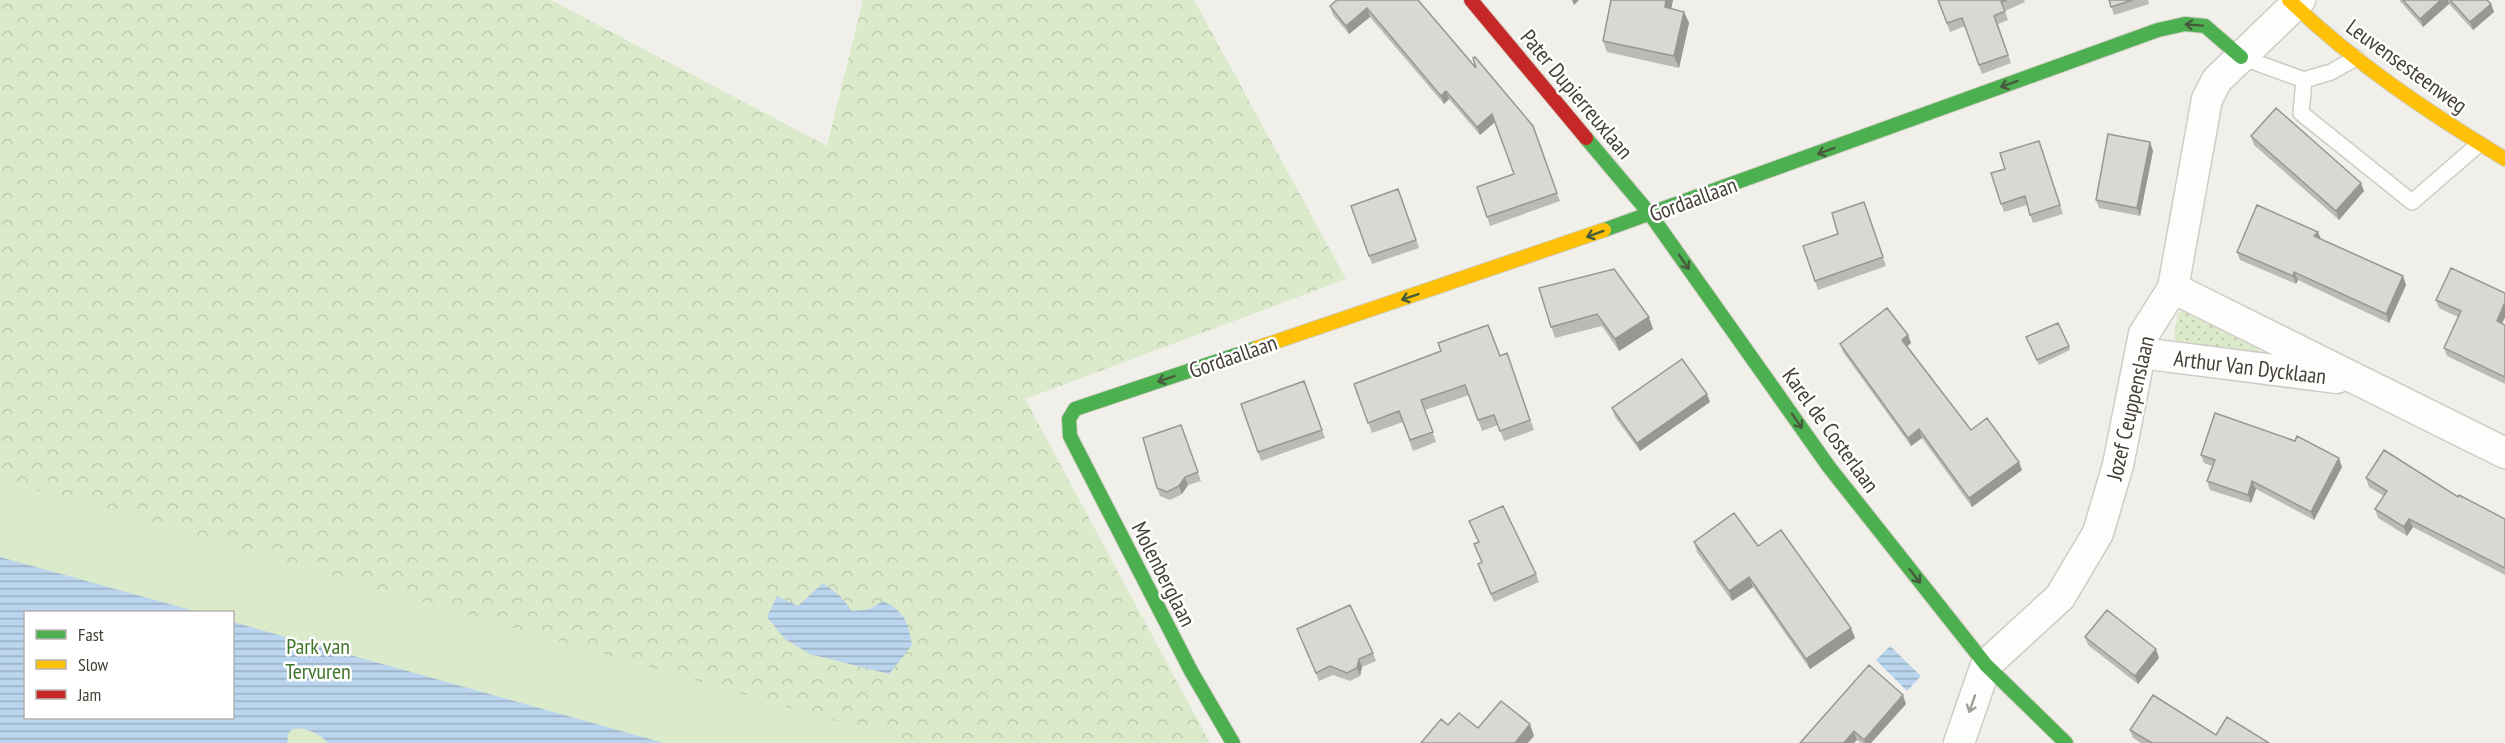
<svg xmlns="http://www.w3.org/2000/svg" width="2505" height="743" viewBox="0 0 2505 743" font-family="'PT Sans Narrow',sans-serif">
<defs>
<pattern id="grass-dots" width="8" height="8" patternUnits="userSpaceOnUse" patternTransform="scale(1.5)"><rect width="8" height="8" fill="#dbeaca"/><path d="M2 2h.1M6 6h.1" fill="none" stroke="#bdcaae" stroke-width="1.8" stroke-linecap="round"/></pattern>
<pattern id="forest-crowns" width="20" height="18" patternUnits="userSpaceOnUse" patternTransform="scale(1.5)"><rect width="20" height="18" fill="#dbeaca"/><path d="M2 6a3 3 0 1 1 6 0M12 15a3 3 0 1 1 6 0" fill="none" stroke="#bdcaae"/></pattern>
<pattern id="water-rules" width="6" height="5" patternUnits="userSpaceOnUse" patternTransform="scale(1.5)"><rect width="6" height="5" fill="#bad5ed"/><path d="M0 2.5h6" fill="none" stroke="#99aec1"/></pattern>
</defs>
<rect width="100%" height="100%" fill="#f0efe9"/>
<path fill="url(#grass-dots)" d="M2185,309l70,35 5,10 -81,-9 -5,-9 4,-23z"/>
<path fill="url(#forest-crowns)" d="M0,0h551l276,146 36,-146h331l152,279 -321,120 185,344h-299l-911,-263z"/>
<path fill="#dbeaca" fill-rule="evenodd" d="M0,480l911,263h-911zM26,612h206v106h-206z"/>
<path fill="url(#water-rules)" d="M0,557l198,55h-172v106h206l1,-96 431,121h-336c-8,-11 -45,-26 -40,0h-288z
M823,583l17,13 12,15 18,-2 13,-8c22,11 25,21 29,44l-23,29 -79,-20 -25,-15 -18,-22 10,-21 21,10z
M1890,646l31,30 -14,15 -31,-31z"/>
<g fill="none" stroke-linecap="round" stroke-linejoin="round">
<defs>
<path id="lane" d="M2241,57l63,23
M2356,58l-25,14 -27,8 -3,33 111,89 67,-58"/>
<path id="street" d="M2173,288l332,165
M2141,353l196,25
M1959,743l27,-78 74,-68 38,-64 20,-68 26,-131 29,-46 34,-189 10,-19 83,-80"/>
<path id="fast" d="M1586,138l64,76 179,253 157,198 80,78
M1604,230l554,-200 27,-6 20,2 36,31
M1233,743l-42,-72 -121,-235 -1,-17 6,-10 182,-61"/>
<path id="slow" d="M2289,0c65,63 139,112 216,159
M1257,348l347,-118"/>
<path id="jam" d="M1471,0l115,138"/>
</defs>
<use href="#lane" stroke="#ceccc7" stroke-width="18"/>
<use href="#street" stroke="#ceccc7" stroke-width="33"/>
<use href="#fast" stroke="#cfccc0" stroke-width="16"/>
<use href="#slow" stroke="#cfccc0" stroke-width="16"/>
<use href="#jam" stroke="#cfccc0" stroke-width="16"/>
<use href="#lane" stroke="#fdfdfc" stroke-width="15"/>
<use href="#street" stroke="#fdfdfc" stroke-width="30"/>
<use href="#fast" stroke="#4caf50" stroke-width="14"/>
<use href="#slow" stroke="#ffc107" stroke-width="14"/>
<use href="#jam" stroke="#c62828" stroke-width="14"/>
</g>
<path fill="#bbbab5" d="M1418,0l58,68 57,58 27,75 -70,25 -13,-39 37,-13 -19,-52 -15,13 -31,-36 -5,5 -74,-87 -21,17 -16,-19 -3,-9z
M1611,0h62l-2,9 13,3 5,11 -10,45 -72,-16 -4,-11z
M1938,0h86l1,2 -20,9 3,9 -10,4 13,39 -29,11 -17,-48 -15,6z
M2109,0h39l1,4 -35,11z
M2399,0h88l4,4 3,8 -21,18 -24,-26 -26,23z
M2251,136l113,55 -25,29 -85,-75z
M2150,142l3,9 -13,65 -41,-8 -3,-8z
M2042,150l21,64 -30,9 -6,-18 -23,7 -13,-39 14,-4z
M1398,189l21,59 -47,16 -21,-58z
M1864,202l22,64 -68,24 -15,-44 35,-12z
M2318,232l3,7 82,37 3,9 -17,38 -91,-43 -2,4 -56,-24 -3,-8z
M1539,288l114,41 -34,22 -17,-25 -47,12z
M2505,293v24l-3,6 3,2v59l-58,-28 -3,-8 14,-31 -19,-9 -3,-8z
M1908,335l3,8 -4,3 64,84 51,40 -50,37 -50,-69 -11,8 -68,-94 -3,-8z
M2028,341l41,5 1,4 -31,15z
M1507,353l27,77 -30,11 -6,-16 -16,6 -13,-36 -44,15 11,32 -23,9 -10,-29 -31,11 -18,-49 146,-28z
M1304,381l21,57 -64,23 -20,-57z
M1710,402l-70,49 -25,-34 -3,-9z
M1181,425l20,56 -13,4 -6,9 -12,6 -10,-4 -3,-8z
M2201,455l141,12 -28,53 -58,-31 -5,14 -41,-13 -3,-9 5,-15 -8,-3z
M2366,478l92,19 47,22v56l-92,-48 -6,9 -29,-18 -3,-9 9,-13 -15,-9z
M1469,521l67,53 3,8 -45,20 -16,-38 4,-1 -8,-19 4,-2z
M1694,542l64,4 93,82 4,10 -45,31 -57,-82 -21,14 -35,-49z
M1297,629l76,24 3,8 -14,6 -2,9 -10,5 -17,-6 -14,6z
M2085,637l74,21 -21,26 -50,-39z
M1906,704l-35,39h-10l-4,-3 -57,3z
M2130,730l86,5 53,8h-128l-8,-5z"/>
<path fill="#989793" d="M1572,0h7l-5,5z
M1666,0h7l-4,19 -4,-12z
M2441,0h7l1,4 -26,23 -3,-8z
M2491,4l3,8 -21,18 -3,-8z
M1367,8l3,9 -21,17 -3,-8z
M1684,12l5,11 -10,45 -5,-12z
M1446,91l3,8 -5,5 -3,-8z
M1492,114l3,8 -15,13 -3,-8z
M2150,142l3,9 -13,65 -3,-8z
M2361,183l3,8 -25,29 -3,-9z
M2318,232l3,8 -7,-4z
M2294,272l4,8 -2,4 -3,-8z
M2403,276l3,9 -17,38 -3,-9z
M2505,302v15l-5,12 -3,-8z
M1649,317l4,12 -34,22 -4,-12z
M1908,335l3,8 -6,5 -3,-8z
M1707,394l3,8 -70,49 -3,-8z
M1919,429l3,9 -11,8 -3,-8z
M2339,458l3,9 -28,53 -3,-8z
M2019,462l3,8 -50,37 -3,-9z
M1185,477l3,8 -6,9 -3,-8z
M2252,481l4,8 -5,14 -3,-8z
M2409,519l4,8 -6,9 -3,-9z
M1749,577l4,10 -21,14 -3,-10z
M1851,628l4,10 -45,31 -4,-10z
M2156,649l3,9 -21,26 -3,-8z
M1359,659l3,8 -2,9 -3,-8z
M1903,695l3,9 -35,39h-6l-1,-3z
M1530,724l4,12 -6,7h-13z
M1854,731l3,9 -3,3h-10z"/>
<path fill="#d9d8d2" stroke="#989793" stroke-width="1.5" d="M1337,0h81l58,68 -3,-10 2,-1 58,69 24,67 -70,24 -10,-30 37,-13 -22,-60 -15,13 -31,-36 -5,5 -74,-88 -21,18 -16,-20z
M1611,0h55l-1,7 19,5 -10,44 -71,-15z
M1938,0h69l-6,2 4,9 -11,5 14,39 -29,10 -17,-47 -15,5z
M2109,0h24l-22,7z
M2403,0h38l-21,19z
M2450,0h37l4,4 -21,18z
M2276,108l85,75 -25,28 -85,-75z
M2108,134l42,8 -13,66 -41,-8z
M2039,141l21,64 -30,10 -5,-19 -24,8 -10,-31 14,-4 -5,-16z
M1398,189l18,51 -47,16 -18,-50z
M1864,202l19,55 -68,24 -12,-35 35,-12 -6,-21z
M2257,205l61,27 -4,4 89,40 -17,38 -92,-42 -1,4 -56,-24z
M2451,268l54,25v9l-8,19 8,4v52l-61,-29 17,-37 -25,-11z
M1614,269l35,48 -34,22 -18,-25 -46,13 -12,-39z
M1887,308l21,27 -6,5 69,90 16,-12 32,44 -50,36 -50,-69 -11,9 -68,-94z
M2058,323l11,23 -32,14 -11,-23z
M1488,325l12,31 7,-3 23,67 -30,11 -6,-16 -16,5 -13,-35 -44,15 12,32 -23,8 -11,-29 -31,12 -14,-39 87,-33 -3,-8z
M1682,359l25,35 -70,49 -25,-35z
M1304,381l18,49 -64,22 -17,-48z
M2215,413l80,28 2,-5 42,22 -28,54 -59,-31 -4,14 -41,-14 8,-21 -14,-5z
M1181,425l17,47 -13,5 -6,9 -12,6 -10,-4 -14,-50z
M2384,450l74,47 1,-2 46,24v49l-96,-49 -5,8 -29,-18 12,-18 -21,-13z
M1503,506l33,68 -45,20 -13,-30 4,-2 -8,-18 5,-2 -10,-21z
M1734,513l24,33 23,-16 70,98 -45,31 -57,-82 -20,14 -35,-49z
M1350,605l23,48 -14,6 -2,9 -10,5 -17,-7 -14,7 -19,-44z
M2107,610l49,39 -21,27 -50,-39z
M1869,665l34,30 -39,45 -10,-9 -10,12h-44z
M2153,695l63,40 11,-18 42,26h-117l-22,-13z
M1501,701l29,23 -15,19h-94l20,-24 7,6 11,-12 19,15z"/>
<defs><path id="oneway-shaft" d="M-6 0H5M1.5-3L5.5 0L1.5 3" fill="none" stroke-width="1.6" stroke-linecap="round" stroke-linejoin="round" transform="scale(1.5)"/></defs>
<g stroke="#475c3c">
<use href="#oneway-shaft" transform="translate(2194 25) rotate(-176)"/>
<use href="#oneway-shaft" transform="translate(2009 84) rotate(160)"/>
<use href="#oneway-shaft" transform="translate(1826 151) rotate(160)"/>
<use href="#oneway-shaft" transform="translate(1595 234) rotate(160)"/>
<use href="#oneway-shaft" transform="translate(1684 262) rotate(55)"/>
<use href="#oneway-shaft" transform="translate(1410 297) rotate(161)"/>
<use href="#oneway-shaft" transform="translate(1166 379) rotate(161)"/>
<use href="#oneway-shaft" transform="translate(1797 421) rotate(55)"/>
<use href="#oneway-shaft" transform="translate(1915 576) rotate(52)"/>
</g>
<use stroke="#a19e99" href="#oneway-shaft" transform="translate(1972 704) rotate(109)"/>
<g text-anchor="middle" stroke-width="5" stroke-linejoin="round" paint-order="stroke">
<g font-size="22" fill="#454036" stroke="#fff">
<text transform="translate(2407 66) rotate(36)" y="8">Leuvensesteenweg</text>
<text transform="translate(1577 94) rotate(50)" y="8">Pater Dupierreuxlaan</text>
<text transform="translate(1693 199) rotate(-20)" y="8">Gordaallaan</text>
<text transform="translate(1233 356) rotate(-19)" y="8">Gordaallaan</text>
<text transform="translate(2250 367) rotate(7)" y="8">Arthur Van Dycklaan</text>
<text transform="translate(2130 408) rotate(-77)" y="8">Jozef Ceuppenslaan</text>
<text transform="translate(1831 430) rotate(54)" y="8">Karel de Costerlaan</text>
<text transform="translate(1164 574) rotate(63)" y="8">Molenberglaan</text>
</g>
<g font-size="22" fill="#41762a" stroke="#fff">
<text x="318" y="654">Park van<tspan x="318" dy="25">Tervuren</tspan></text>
</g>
</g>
<rect x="24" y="611" width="210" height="108" fill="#ffffff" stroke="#b5b3af" stroke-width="1.5"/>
<rect x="36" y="630" width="30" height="9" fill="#4caf50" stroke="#b5b3af" stroke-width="1.5"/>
<text x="78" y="641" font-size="18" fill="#454036">Fast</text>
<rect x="36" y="660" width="30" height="9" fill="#ffc107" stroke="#b5b3af" stroke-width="1.5"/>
<text x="78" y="671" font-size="18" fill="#454036">Slow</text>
<rect x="36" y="690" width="30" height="9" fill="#c62828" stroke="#b5b3af" stroke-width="1.5"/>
<text x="78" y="701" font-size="18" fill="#454036">Jam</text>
</svg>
